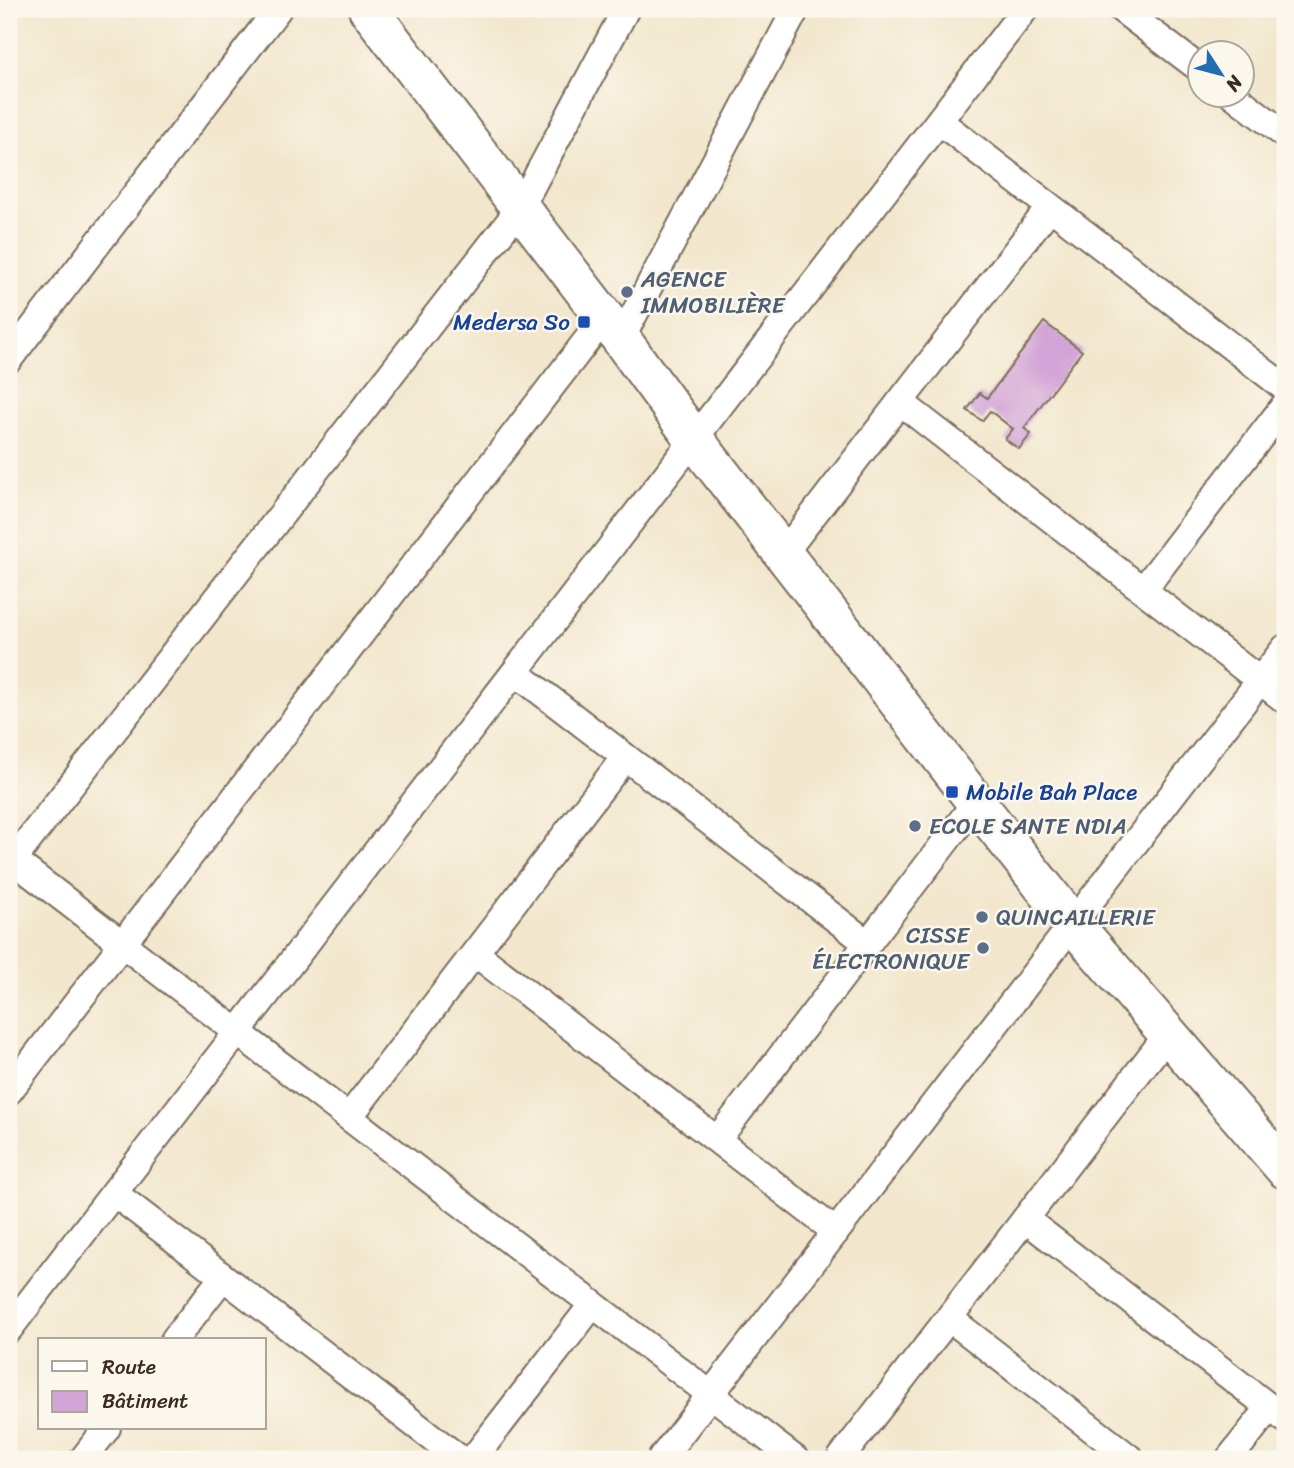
<svg xmlns="http://www.w3.org/2000/svg" width="1294" height="1468" viewBox="0 0 1294 1468" font-family="Sriracha,sans-serif">
<rect width="100%" height="100%" fill="#fbf7ec"/>
<filter id="ink" filterUnits="userSpaceOnUse"><feTurbulence type="fractalNoise" baseFrequency=".0143" numOctaves="2"/><feDisplacementMap in="SourceGraphic" scale="14" xChannelSelector="R" yChannelSelector="G"/><feConvolveMatrix kernelMatrix="1 2 1 2 8 2 1 2 1" color-interpolation-filters="sRGB"/></filter>
<filter id="wash" filterUnits="userSpaceOnUse"><feTurbulence type="fractalNoise" baseFrequency=".00686" numOctaves="4" result="noise"/><feDisplacementMap in="SourceGraphic" scale="28" xChannelSelector="R" yChannelSelector="G"/><feGaussianBlur stdDeviation="1.57" result="paint"/><feColorMatrix in="noise" values="0 0 0 0 0 0 0 0 0 0 0 0 0 0 0 0 0 1.4 0 .05"/><feComposite in="paint" operator="in"/></filter>
<g filter="url(#wash)">
<rect width="100%" height="100%" fill="#f2e7cd"/>
<g id="blocks">
<path fill="#d3a4d7" d="M1044,322l38,29 -58,77 7,6 -12,15 -14,-10 8,-10 -23,-18 -8,10 -15,-11 13,-17 7,5z"/>
</g>
</g>
<g filter="url(#ink)">
<use href="#blocks" fill-opacity="0" stroke="#7b6c5b" stroke-width="2"/>
<g fill="none" stroke-linecap="round" stroke-linejoin="round">
<defs>
<path id="street" d="M1121,9l79,60
M1232,94l53,41
M939,121l346,267
M621,339l175,-330
M9,359l269,-350
M900,402l385,298
M783,554l267,-347
M1143,590l142,-185
M515,672l352,271
M9,857l786,602
M13,860l507,-652 106,-199
M475,953l361,279
M9,1091l595,-773
M349,1117l276,-360
M717,1140l259,-338
M114,1193l346,266
M1025,1219l260,200
M949,1318l182,141
M9,1329l1016,-1320
M174,1340l49,-63
M83,1459l24,-31
M473,1459l120,-155
M661,1459l624,-811
M840,1459l328,-425
M1229,1459l41,-52"/>
<path id="secondary" d="M368,9l253,330 73,100 282,363 97,122 212,245"/>
</defs>
<use href="#street" stroke="#7b6c5b" stroke-width="30"/>
<use href="#secondary" stroke="#7b6c5b" stroke-width="42"/>
<use href="#street" stroke="#fff" stroke-width="26"/>
<use href="#secondary" stroke="#fff" stroke-width="38"/>
</g>
</g>
<g fill="#5c6f8a" stroke="#fbf7ec" stroke-width="2.5">
<circle cx="627" cy="292" r="7"/>
<circle cx="915" cy="826" r="7"/>
<circle cx="982" cy="917" r="7"/>
<circle cx="983" cy="948" r="7"/>
</g>
<g fill="#1a4fb4" stroke="#fbf7ec" stroke-width="2.5">
<rect x="577" y="315" width="14" height="14" rx="3.5"/>
<rect x="945" y="785" width="14" height="14" rx="3.5"/>
</g>
<g text-anchor="middle" stroke-width="5" stroke-linejoin="round" paint-order="stroke">
<g font-size="23" fill="#4e5e75" stroke="#fbf7ec" text-anchor="start">
<text x="641" y="287">AGENCE<tspan x="641" dy="26">IMMOBILIÈRE</tspan></text>
<text x="929" y="834">ECOLE SANTE NDIA</text>
<text x="996" y="925">QUINCAILLERIE</text>
<text x="969" y="943" text-anchor="end">CISSE<tspan x="969" dy="26">ÉLECTRONIQUE</tspan></text>
</g>
<g font-size="23" fill="#164399" stroke="#fbf7ec" text-anchor="end">
<text x="570" y="330">Medersa So</text>
<text x="966" y="800" text-anchor="start">Mobile Bah Place</text>
</g>
</g>
<rect width="1294" height="1468" fill="none" stroke="#fbf7ec" stroke-width="35"/>
<rect x="38" y="1338" width="228" height="91" fill="#fbf7ec" stroke="#aea59a" stroke-width="2"/>
<rect x="52" y="1361" width="35" height="10" fill="#ffffff" stroke="#aea59a" stroke-width="2"/>
<text x="102" y="1374" font-size="21" fill="#3b2a1e">Route</text>
<rect x="52" y="1391" width="35" height="21" fill="#d3a4d7" stroke="#aea59a" stroke-width="2"/>
<text x="102" y="1408" font-size="21" fill="#3b2a1e">Bâtiment</text>
<g transform="translate(1221 74) rotate(126)"><circle r="33" fill="#fbf7ec" stroke="#aea59a" stroke-width="2"/>
<path d="M0-5L12 26L0 18L-12 26Z" fill="#1f6fb2"/>
<text y="-10" font-size="19" font-weight="bold" text-anchor="middle" fill="#3b2a1e">N</text>
</g>
</svg>
